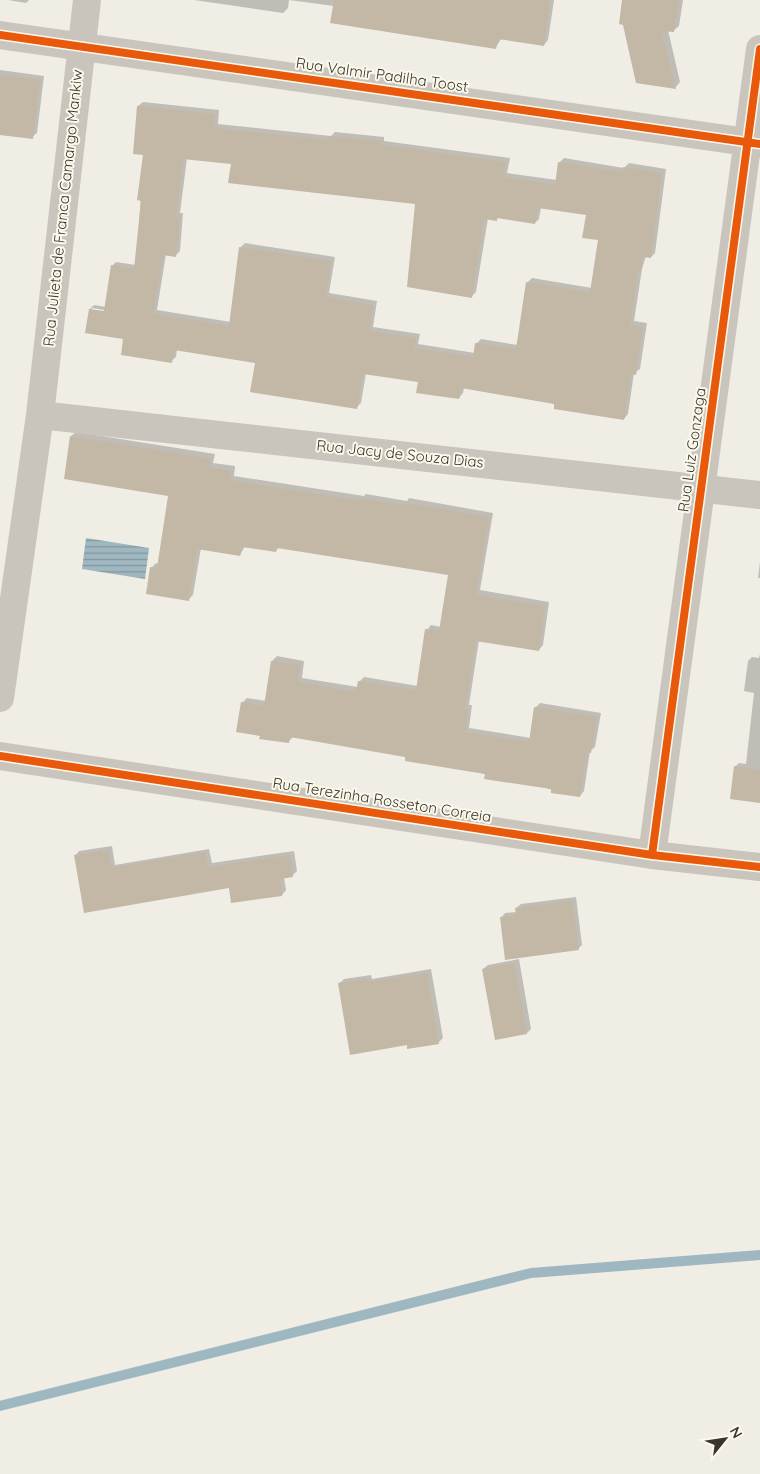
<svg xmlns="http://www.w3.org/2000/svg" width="760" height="1474" viewBox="0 0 760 1474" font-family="Quicksand,sans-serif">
<defs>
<pattern id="water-rules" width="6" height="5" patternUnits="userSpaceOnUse" patternTransform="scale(1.25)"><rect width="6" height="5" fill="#9fb7c1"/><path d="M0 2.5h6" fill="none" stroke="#83969d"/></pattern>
</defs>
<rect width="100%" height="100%" fill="#efede4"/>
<path fill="url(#water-rules)" d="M86,538l63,10 -4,31 -63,-10z"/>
<path fill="#0003" fill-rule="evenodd" d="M8,0h21l-3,3z
M194,0h95l-1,8 -5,5z
M289,0h265l-6,40 -4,5 -43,-6 -5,8 -162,-41z
M624,0h59l-4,26 -6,5 -5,-1 12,52 -5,6z
M0,70l44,6 -7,57 -5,4 -32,-4z
M143,102l76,8 -1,14 113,12 4,-4 49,5v4l126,17 -3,15 50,7 2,-17 5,-5 60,10 5,-5 37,6 -11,84 -4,4 -5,-1 -4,13 -8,52 13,2 -7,46 -6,4 -6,41 -4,5 -68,-16 -92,-15 -1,5 -4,5 -40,-17 -53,-8 -5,30 -4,4 -101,-45 -79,-13 -1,8 -5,4 -46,-23 -35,-29 4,-4 12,2 6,-41 4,-4 20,3 8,-111 -6,-48zM187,158l45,5 185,40 55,93 4,-4 12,-74 9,1 2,-2 36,6 4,-4 2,-12 46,7 13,25 -8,49 -60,-10 -5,5 -9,62 -37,-6 -5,5 -1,9 -57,-9 2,-10 -47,-7 4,-26 -48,-8 6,-36 -90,-14 -4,4 -10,75 -74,-12 9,-56 10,1 4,-4 3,-38h-3zM92,308l18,3v3l-18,-4z
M76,432l139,22 -2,9 22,3 -1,10 130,20 2,-2 41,7 2,-3 84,15 -13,77 69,12 -6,43 -4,5 -60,-10 -10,65h3l-3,23 62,10 4,-30 5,-5 61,10 -6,34 -5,4 -6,40 -4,5 -173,-40 -114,-19 -5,5 -27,-7 -19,-32 5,-5 19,3 6,-40 5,-5 27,5 -2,17 56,9 1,-5 5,-5 54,9 9,-56 4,-5 10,2 9,-53 -171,-27 -3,4 -31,-5 -5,9 -39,-7 -8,47 -4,4 -38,-31 5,-5 3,1 10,-69 -98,-59z
M760,562v16h-2z
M760,654v148l-25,-35 4,-4 7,1 8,-71 -10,-2 4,-30 4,-4 7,1z
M112,846l3,19 94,-16 3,14 82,-12 3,20 -4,4 -9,2 2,13 -4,5 -52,-9 -145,26 -10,-56 4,-5z
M576,897l6,48 -4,4 -77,-31 4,-5 12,-1 -1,-4 5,-4z
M519,959l12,70 -4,4 -44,-64 5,-4z
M431,969l12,69 -5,5 -30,1 -69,-60 5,-5 27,-4 1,4z"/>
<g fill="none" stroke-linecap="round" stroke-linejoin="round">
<path stroke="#9fb7c1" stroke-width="10" d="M0,1406l531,-133 229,-18"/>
</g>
<path fill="#c3b7a5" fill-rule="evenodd" d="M334,0h216l-6,46 -46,-7 -2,10 -166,-26z
M622,0h57l-5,32 -13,-1 15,58 -40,-6 -13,-58 -4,-1z
M0,75l40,5 -7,59 -33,-4z
M137,106l78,8 -1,14 115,12v-4l52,5 -1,4 126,17 -2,15 51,8 3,-23 65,10v-5l39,6 -11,85 -8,-1 -3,16 -2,-1 -8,53 13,2 -7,48 -5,-1 -7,46 -70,-11v-5l-93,-16 -2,11 -43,-6 2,-11 -55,-8 -6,35 -63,-10 -44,-7 5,-29 -81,-13 -2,13 -51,-8 2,-16 -38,-6 4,-24 15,2 7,-46 23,4 7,-68 -4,-1 6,-45 -10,-1zM183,159l48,5 -3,19 187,21 -8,83 65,11 12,-79 13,2v-3l38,6 3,-16 48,7 -4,23 16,2 -8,52 -64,-10 -10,67 -41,-6 -2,14 -59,-9 2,-10 -47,-7 4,-26 -47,-8 5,-36 -92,-14 -10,79 -76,-12 10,-59 13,2 4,-40h-4z
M70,436l141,23 -2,8 22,4 -1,9 130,21v-3l43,7v-2l86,14 -13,78 69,11 -6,45 -63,-10 -11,68 3,1 -3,22 64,10 5,-35 63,10 -6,36 -4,-1 -7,45 -29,-4v-4l-67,-10 1,-5 -80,-13v-4l-115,-20 -1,6 -30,-4 1,-3 -24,-4 5,-30 23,4 7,-45 29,4 -2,17 58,10 2,-11 58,9 9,-61 14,2 9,-56 -171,-27 -1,4 -34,-5 -2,9 -43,-7 -8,52 -43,-7 4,-27 7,1 11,-72 -104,-17z
M734,766l26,4v33l-30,-4z
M108,850l3,18 94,-16 3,15 82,-12 3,22 -13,2 2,17 -51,7 -2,-15 -145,25 -10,-58z
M572,901l7,49 -74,10 -5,-43 16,-2 -1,-7z
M514,963l13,71 -32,6 -13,-71z
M427,973l12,71 -32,5v-4l-57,10 -12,-72 29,-4 1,3z"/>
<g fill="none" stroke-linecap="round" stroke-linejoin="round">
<path stroke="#c9c5bc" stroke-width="28" d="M0,35l760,109
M40,415l720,80
M0,698l40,-283 47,-415
M0,756l652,99 108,12
M652,855l108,-806"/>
<defs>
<path id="cycleway" d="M0,35l760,109
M0,756l652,99 108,12
M652,855l108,-806"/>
</defs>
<use href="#cycleway" stroke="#fbf9ec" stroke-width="11"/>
<use href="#cycleway" stroke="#e8590c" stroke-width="8"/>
</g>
<g text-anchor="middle" stroke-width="4" stroke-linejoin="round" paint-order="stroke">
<g font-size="15" fill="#3a342a" stroke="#fbf9ec">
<text transform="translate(382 75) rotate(8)" y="5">Rua Valmir Padilha Toost</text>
<text transform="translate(63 208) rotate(-84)" y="5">Rua Julieta de Franca Camargo Mankiw</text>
<text transform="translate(692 450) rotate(-82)" y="5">Rua Luiz Gonzaga</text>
<text transform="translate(400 454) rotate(6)" y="5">Rua Jacy de Souza Dias</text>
<text transform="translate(382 800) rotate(9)" y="5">Rua Terezinha Rosseton Correia</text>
</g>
</g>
<g transform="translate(725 1439) rotate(60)" stroke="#fbf9ec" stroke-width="4" paint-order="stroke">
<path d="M0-4L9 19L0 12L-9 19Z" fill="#3a342a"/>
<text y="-8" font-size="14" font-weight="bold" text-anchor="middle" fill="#3a342a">N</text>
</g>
</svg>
